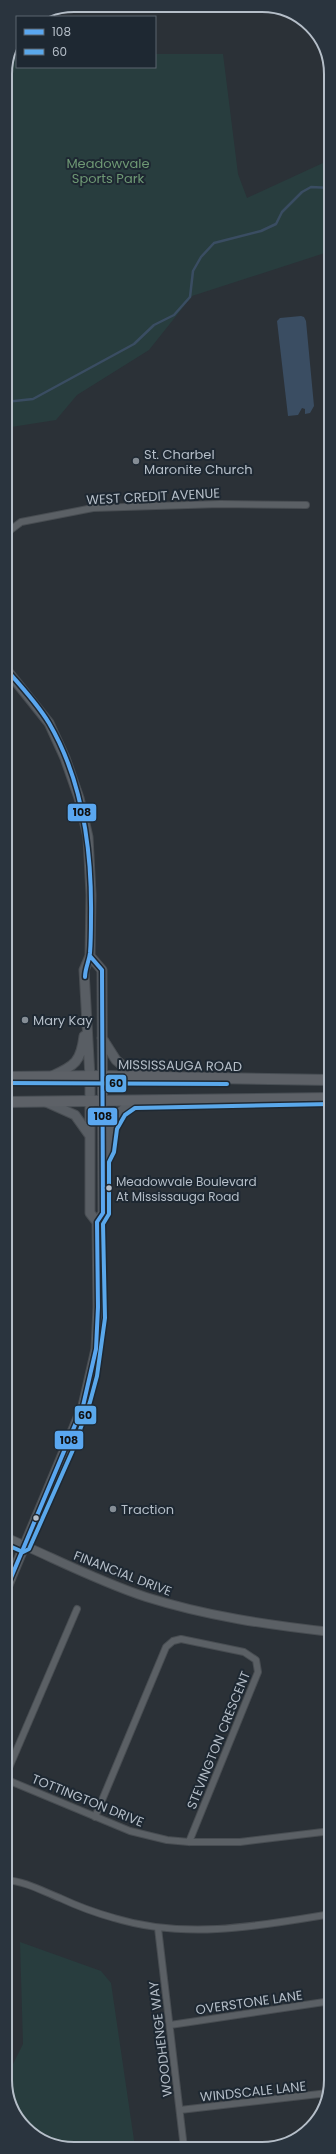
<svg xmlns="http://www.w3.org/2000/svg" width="336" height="2154" viewBox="0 0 336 2154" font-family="Poppins,sans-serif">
<rect width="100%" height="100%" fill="#2b3137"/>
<path fill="#283d3e" d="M17,44v23h138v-13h68l15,120 9,24 76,-35 8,-7v95l-139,45 -43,54 -72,45 -21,25 -51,8v-358z
M20,1942l81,29 10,12 24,164h-78l-35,-22 -17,-41v-12l2,4 16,-32z"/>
<path fill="#3a4d62" d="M301,316l3,1 2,4 8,85 -4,7 -5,1v-5l-3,-1 -4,7 -10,1 -11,-95 3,-3z"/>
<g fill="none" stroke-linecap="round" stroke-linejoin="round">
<path stroke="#3a4d62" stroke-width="2.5" d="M5,402l28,-3 101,-55 20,-19 20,-10 16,-18 3,-26 8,-14 13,-14 47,-12 15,-7 6,-12 20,-20 9,-5 20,1"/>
<defs>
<path id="minor" d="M5,534l16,-12 72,-14 127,-4 86,1
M5,1777l72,-168
M5,1779l125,52 37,9 22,2h51l91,-11
M95,1817l71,-170 7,-6 8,-2 63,13 12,8 2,12 -69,170
M5,1880c20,1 37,11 55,18 17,8 36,15 54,20 72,22 145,8 217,-4
M158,1928l26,220
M170,2025l161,-24
M180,2110l148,-17"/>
<path id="tertiary" d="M5,1537c47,20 92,44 141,60 60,19 122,28 185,35"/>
<path id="secondary" d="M5,668l44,55 16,35 14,40 9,39 3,58 -1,61 -6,14 6,107v136l7,9
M102,1038l14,22 7,6 29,4 7,8
M52,1076c23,-10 29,-15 32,-40
M46,1102l29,13 15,21
M104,1157c5,-7 5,-14 6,-22 2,-16 11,-25 23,-33
M5,1592l78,-186 13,-57 2,-42 -1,-85 6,-9 -1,-243 -12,-14"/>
<path id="primary" d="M5,1077l97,-1 229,4
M5,1102l326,-4"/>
</defs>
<use href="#minor" stroke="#484d52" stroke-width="8"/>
<use href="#tertiary" stroke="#484d52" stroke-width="10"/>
<use href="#secondary" stroke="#484d52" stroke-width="11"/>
<use href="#primary" stroke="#484e54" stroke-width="12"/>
<use href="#minor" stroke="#5b6065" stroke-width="6"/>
<use href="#tertiary" stroke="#5b6065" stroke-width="8"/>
<use href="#secondary" stroke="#595e64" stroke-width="9"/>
<use href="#primary" stroke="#5d6167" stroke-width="10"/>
<defs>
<path id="bus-1" d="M5,668c16,18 32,35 44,55 34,58 43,128 42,194 0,12 0,24 -1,36 -1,9 -5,15 -5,24
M5,1592l78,-186 13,-57 2,-42 -1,-85 6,-9 -1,-243 -12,-14"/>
<path id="bus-2" d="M5,1083l222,1
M5,1544l18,8 6,-3 43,-97 18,-50 7,-26 8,-58 -2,-94 6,-10v-52l5,-10 3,-23 8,-14 10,-7 196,-4"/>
</defs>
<use href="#bus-1" stroke="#1e2832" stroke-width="7"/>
<use href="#bus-2" stroke="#1e2832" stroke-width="7"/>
<use href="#bus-1" stroke="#5aa7f0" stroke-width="4"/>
<use href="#bus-2" stroke="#5aa8eb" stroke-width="4"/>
</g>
<g fill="#858d95" stroke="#1e2832" stroke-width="1.5">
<circle cx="136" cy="461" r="4"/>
<circle cx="25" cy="1020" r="4"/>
<circle cx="113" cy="1509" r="4"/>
</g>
<g fill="#b5bec8" stroke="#1e2832" stroke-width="1.5">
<circle cx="109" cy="1188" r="3.5"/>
<circle cx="36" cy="1518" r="3.5"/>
</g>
<g text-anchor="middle" stroke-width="4" stroke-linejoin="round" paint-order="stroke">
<g font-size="12" fill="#b5bec8" stroke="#1e2832" text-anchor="start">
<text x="116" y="1186">Meadowvale Boulevard<tspan x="116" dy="15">At Mississauga Road</tspan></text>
</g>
<g font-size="13" fill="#6e9874" stroke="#1e2832">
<text x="108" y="168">Meadowvale<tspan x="108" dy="15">Sports Park</tspan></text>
</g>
<g font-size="13" fill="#b5bec8" stroke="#1e2832" text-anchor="start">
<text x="144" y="459">St. Charbel<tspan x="144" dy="15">Maronite Church</tspan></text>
<text x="33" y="1025">Mary Kay</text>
<text x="121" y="1514">Traction</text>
</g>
<g font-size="13" fill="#b5bec8" stroke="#1e2832">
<text transform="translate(153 496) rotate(-3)" y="5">WEST CREDIT AVENUE</text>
<text transform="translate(180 1065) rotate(1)" y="5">MISSISSAUGA ROAD</text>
<text transform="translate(123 1573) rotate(21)" y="5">FINANCIAL DRIVE</text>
<text transform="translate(218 1740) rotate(-68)" y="5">STEVINGTON CRESCENT</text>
<text transform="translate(88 1800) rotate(22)" y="5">TOTTINGTON DRIVE</text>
<text transform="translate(249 2002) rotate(-8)" y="5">OVERSTONE LANE</text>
<text transform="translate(160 2039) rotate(-97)" y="5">WOODHENGE WAY</text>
<text transform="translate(253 2091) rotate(-6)" y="5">WINDSCALE LANE</text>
</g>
</g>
<path d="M0 0H336V2154H0ZM74 12H262A62 62 0 0 1 324 74V2080A62 62 0 0 1 262 2142H74A62 62 0 0 1 12 2080V74A62 62 0 0 1 74 12Z" fill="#2a343e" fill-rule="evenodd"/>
<path fill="none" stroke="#b5bec8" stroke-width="2" d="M74 12H262A62 62 0 0 1 324 74V2080A62 62 0 0 1 262 2142H74A62 62 0 0 1 12 2080V74A62 62 0 0 1 74 12Z"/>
<g stroke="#1e2832" stroke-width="1.5">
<rect x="67" y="803" width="30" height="19" rx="4" fill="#5aa7f0"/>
<rect x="105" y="1074" width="22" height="19" rx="4" fill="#5aa8eb"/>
<rect x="87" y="1107" width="31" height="19" rx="4" fill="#5aa7f0"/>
<rect x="74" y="1405" width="23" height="20" rx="4" fill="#5aa8eb"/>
<rect x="54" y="1430" width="30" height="20" rx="4" fill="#5aa7f0"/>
</g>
<g font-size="11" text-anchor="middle" font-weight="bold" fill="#111">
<text x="82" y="816">108</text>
<text x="116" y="1087">60</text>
<text x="103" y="1120">108</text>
<text x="85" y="1419">60</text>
<text x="69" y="1444">108</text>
</g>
<rect x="16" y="16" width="140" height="52" fill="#1e2832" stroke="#5a646e"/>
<rect x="24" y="29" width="20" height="6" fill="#5aa7f0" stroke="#5a646e"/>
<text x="52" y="36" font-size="12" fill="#b5bec8">108</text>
<rect x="24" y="49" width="20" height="6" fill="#5aa8eb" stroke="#5a646e"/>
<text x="52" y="56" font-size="12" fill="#b5bec8">60</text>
</svg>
